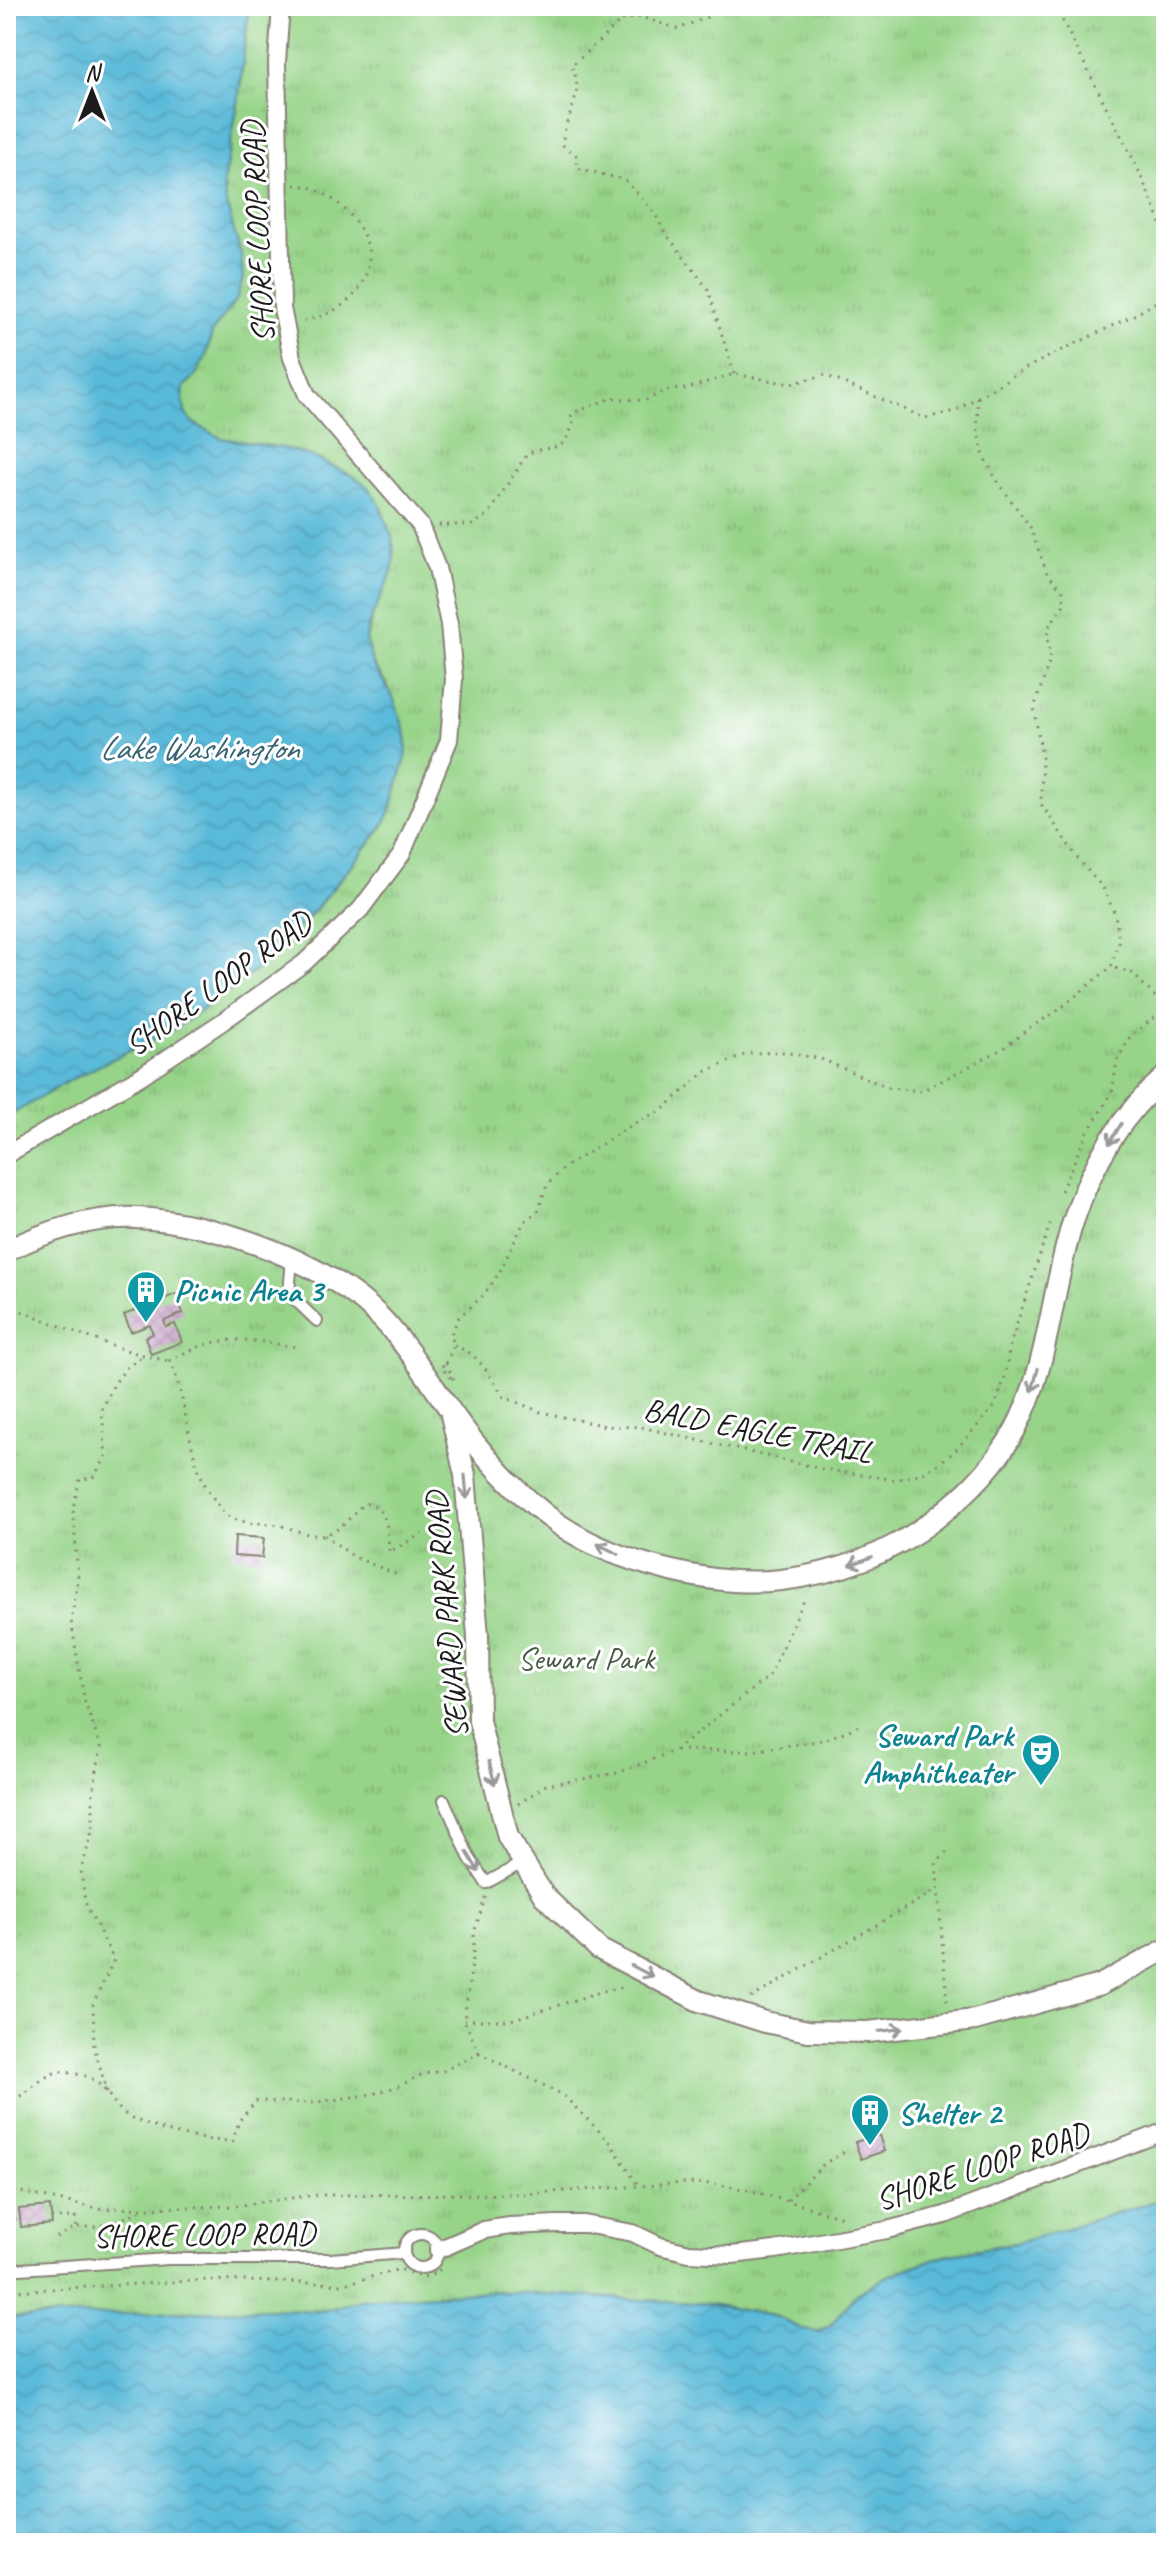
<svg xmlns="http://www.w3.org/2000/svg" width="1172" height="2549" viewBox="0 0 1172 2549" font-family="Caveat,sans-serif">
<defs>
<pattern id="park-tufts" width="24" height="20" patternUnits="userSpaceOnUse" patternTransform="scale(2)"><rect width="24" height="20" fill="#97d489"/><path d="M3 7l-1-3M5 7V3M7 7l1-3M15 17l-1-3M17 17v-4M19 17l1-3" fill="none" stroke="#82b576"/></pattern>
<pattern id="water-waves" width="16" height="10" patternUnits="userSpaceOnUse" patternTransform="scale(2)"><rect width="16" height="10" fill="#5abad9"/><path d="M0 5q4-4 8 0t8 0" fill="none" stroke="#4e9fba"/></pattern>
<pattern id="building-cross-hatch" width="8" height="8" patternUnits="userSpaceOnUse" patternTransform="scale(2)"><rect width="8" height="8" fill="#cba4cc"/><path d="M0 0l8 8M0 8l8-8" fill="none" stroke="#a485a5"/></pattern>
</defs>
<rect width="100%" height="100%" fill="#fff"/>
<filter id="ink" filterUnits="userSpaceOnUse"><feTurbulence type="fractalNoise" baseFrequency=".0125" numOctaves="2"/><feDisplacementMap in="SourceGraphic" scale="16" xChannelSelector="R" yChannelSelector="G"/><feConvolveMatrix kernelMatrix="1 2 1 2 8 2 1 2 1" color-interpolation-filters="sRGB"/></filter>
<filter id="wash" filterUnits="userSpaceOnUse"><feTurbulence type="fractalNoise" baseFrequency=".006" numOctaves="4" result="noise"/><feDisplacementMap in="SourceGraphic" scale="32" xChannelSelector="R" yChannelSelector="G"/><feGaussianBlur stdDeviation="1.8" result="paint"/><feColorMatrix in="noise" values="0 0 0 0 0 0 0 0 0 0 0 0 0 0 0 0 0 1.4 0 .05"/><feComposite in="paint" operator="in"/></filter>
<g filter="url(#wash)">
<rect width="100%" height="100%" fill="#f5e8d2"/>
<path fill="url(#park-tufts)" stroke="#5a7852" stroke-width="2" d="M249,6h917v2192l-145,44 -76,13 -55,20 -34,19 -25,31 -13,7 -14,-2 -27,-13 -67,-13 -218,-13 -131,9 -39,11 -46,-2 -270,9v-1200l262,-157 46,-50 68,-83 8,-16 17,-58 -1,-20 -19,-50 -15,-21 -6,-24 9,-32 15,-30 3,-37 -14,-37 -26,-27 -40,-19 -26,-8 -66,-11 -26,-14 -9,-9 -4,-12 2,-16 11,-11 11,-20 6,-24 25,-34 -14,-115 15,-79z"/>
<path fill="url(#water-waves)" stroke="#3b6b7a" stroke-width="2" d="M6,6h243l-11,98 -15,79 3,20 15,51 2,24 -6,20 -25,34 -6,24 -11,20 -11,11 -1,16 3,12 9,9 26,14 66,11 26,8 40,19 14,10 12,17 14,37 1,22 -4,15 -22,48 -2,14 6,24 21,34 13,37 1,20 -17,58 -8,16 -68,83 -46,50 -90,66 -108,53 -64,38z
M1166,2198v345h-1160v-225l270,-9 46,2 38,-11 132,-9 218,13 67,13 27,13 14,2 13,-7 25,-31 34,-19 55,-20 76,-13z"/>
<g id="blocks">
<path fill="url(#building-cross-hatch)" d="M176,1294l7,19 -19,8 2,6 9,-3 7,18 -31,12 -6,-17 8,-3 -3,-9 -19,7 -7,-17z
M235,1536l29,2 -2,20 -28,-2z
M879,2135l5,16 -23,8 -6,-17z
M50,2206l2,18 -31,3 -2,-18z"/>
</g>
</g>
<g filter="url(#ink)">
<use href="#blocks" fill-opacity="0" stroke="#888277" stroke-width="2"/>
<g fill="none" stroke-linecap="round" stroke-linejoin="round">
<defs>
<path id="service" d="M292,1258l-3,36 28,27
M444,1800l25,57 17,26 38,-21
M404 2251a17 17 0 1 1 34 0a17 17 0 1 1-34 0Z
M6,2265l14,4 148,-10h163l73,-6"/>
<path id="pedestrian" d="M6,1155l135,-79 81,-54 82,-59 56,-53 42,-56 47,-114 5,-61 -5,-55 -12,-56 -17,-43 -113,-130 -15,-37 -10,-50 -5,-246 4,-56
M438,2250l46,-20 26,-4 48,-2h26l49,9 27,13 29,7 43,2 43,-5 112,-20 58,-15 221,-84"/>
<path id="minor" d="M6,1251c39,-19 86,-35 130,-33 78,3 194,45 247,102 26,28 45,59 67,90 27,39 70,88 110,115 56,38 154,63 221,55 58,-7 109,-26 154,-61 31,-24 61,-54 80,-89 34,-64 36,-139 58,-208 18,-56 48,-108 93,-146
M451,1415l14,60 13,161 1,85 29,116 36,59 55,53 100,52 66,21 43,9 60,1 107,-12 125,-35 66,-36"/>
</defs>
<use href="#service" stroke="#888277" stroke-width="14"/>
<use href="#pedestrian" stroke="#888277" stroke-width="20"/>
<use href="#minor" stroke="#888277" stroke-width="24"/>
<path stroke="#888277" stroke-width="3" stroke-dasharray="2 6" stroke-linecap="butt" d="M1055,6l82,161 29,68
M295,185c32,0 75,40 74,73 -2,38 -34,57 -67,63
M734,374l-26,-85 -44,-58 -10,-19 -29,-32 -48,-12v-12l-14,-11c-1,-28 25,-49 8,-79l51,-46 19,-3 37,12 57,-23
M977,397l1,35 6,25 12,22 34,48 17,46 16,18 2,12 -15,22 -3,11 3,24 -16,48 8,49 -1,47 37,55 25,29 12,26 4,26 -8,27 21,6 34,35
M439,525h33l16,-10 39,-61c24,-11 37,2 46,-31l-3,-5 3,-5 33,-13 9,-2 29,3 23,-11 18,-1 49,-15 56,10 35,-9 100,43 30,-7 73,-44 110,-54 28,-17
M1061,1191l26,-58 25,-40 5,-32 14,-26 35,-26
M6,1307c20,4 35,12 54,19 35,14 72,28 109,35
M454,1345l18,9 12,13 20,30 37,15 64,14 36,1 181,42 74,11 30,-8 27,-19 42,-47 10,-29 5,-32 41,-124
M169,1361c7,10 9,23 12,34 9,36 11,74 33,104 4,5 7,11 11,15 16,11 36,8 54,11 16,4 31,13 47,9 23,-6 26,-27 43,-31 20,8 19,31 20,49l33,-18
M169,1361c52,-29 73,-22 128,-14
M446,1363l8,-18 -3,-11 8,-17 23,-20 17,-24 25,-51 14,-11 9,-26 18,-18 70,-44 28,-14 42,-37 44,-19 34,-1 38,7 68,29 33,3 82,-43 25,-20 27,-16 55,-45
M446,1363l8,18 -13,-14z
M324,1535l30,22 47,19
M676,1750l77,1 71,-11 37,-15
M518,1804l28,-19 72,-12 58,-23 93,-74 37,-80
M947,1852l-11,11 11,140
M751,1998l187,-109
M464,2020h47l92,-29 24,-4
M479,2053l-15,-33 10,-71v-16l12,-38
M107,2092l-13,-46 -1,-42 21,-44 -29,-58 -4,-31 12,-43v-35l8,-46 -16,-43 -14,-84 7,-41 -5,-71 7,-29 13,-1 13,-21 -4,-48 12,-25 13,-17 16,-11
M6,2104c19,-7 33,-27 52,-32 5,-1 13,1 18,2 32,3 34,35 56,44 31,14 67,23 101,23l6,-20 17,-20 55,2 62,-9 26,-8 24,-12 20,-3 36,-18 84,42 47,47 27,42
M6,2189l94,20 134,-3 79,-11 208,-1 164,-11 32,1 35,7 94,27
M788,2200l37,-37 22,-13
M51,2218l24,-1 1,10
M6,2219h14
M6,2232l5,7
M56,2237l20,-10h20l19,-5 29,-13
M15,2287l1,4 192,-11 137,4 55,-15 21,8 9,-1 14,-9"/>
<use href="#service" stroke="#fff" stroke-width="10"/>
<use href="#pedestrian" stroke="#fff" stroke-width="16"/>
<use href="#minor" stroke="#fff" stroke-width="20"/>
</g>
<defs><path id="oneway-shaft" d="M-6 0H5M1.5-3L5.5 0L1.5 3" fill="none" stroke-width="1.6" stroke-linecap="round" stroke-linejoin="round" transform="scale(2)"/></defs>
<g stroke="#999">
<use href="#oneway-shaft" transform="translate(1115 1134) rotate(121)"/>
<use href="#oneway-shaft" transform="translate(1035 1380) rotate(105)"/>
<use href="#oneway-shaft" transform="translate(466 1487) rotate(85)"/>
<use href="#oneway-shaft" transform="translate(608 1549) rotate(-154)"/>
<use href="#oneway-shaft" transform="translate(861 1561) rotate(159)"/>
<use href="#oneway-shaft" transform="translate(492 1773) rotate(76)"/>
<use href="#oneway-shaft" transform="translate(473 1862) rotate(59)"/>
<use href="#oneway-shaft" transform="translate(642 1971) rotate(28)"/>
<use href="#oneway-shaft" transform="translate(891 2030) rotate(-7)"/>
</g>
</g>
<defs>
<symbol id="building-pin" viewBox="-11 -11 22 30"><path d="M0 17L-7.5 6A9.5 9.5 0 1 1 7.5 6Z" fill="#0f9aa8" stroke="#fff"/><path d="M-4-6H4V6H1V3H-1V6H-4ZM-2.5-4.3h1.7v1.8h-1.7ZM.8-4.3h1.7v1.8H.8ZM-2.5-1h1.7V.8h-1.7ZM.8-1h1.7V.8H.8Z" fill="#fff"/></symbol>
<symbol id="theatre-pin" viewBox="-11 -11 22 30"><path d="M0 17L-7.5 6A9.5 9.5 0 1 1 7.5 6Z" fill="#0f9aa8" stroke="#fff"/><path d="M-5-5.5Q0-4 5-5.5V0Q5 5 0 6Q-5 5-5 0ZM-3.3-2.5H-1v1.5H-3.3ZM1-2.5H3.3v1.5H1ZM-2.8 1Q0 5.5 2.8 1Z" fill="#fff"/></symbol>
</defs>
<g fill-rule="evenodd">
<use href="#building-pin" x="124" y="1268" width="44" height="60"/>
<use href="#theatre-pin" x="1019" y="1731" width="44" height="60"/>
<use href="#building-pin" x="848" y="2091" width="44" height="60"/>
</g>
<g text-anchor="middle" stroke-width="6" stroke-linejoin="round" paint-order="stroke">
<g font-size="32" fill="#1c1c1c" stroke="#fff">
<text transform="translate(257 232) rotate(-93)" y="11">SHORE LOOP ROAD</text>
<text transform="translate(218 983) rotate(-36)" y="11">SHORE LOOP ROAD</text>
<text transform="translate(758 1430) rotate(11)" y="11">BALD EAGLE TRAIL</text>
<text transform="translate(446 1615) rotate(-95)" y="11">SEWARD PARK ROAD</text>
<text transform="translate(982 2166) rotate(-18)" y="11">SHORE LOOP ROAD</text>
<text transform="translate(204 2234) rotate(-1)" y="11">SHORE LOOP ROAD</text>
</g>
<g font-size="32" font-weight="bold" fill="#0d838f" stroke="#fff" text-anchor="start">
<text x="174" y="1301">Picnic Area 3</text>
<text x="1013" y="1746" text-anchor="end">Seward Park<tspan x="1013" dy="37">Amphitheater</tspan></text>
<text x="898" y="2124">Shelter 2</text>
</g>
<g font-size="32" fill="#475c42" stroke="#fff">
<text x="586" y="1669">Seward Park</text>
</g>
<g font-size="34" font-style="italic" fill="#386371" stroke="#fff">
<text x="199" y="759">Lake Washington</text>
</g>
</g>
<rect width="1172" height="2549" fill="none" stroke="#fff" stroke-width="32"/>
<g transform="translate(92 92)" stroke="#ffffff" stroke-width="6" paint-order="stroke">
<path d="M0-6L14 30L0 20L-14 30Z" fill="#1c1c1c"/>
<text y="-12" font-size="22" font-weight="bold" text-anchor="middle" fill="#1c1c1c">N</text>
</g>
</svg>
